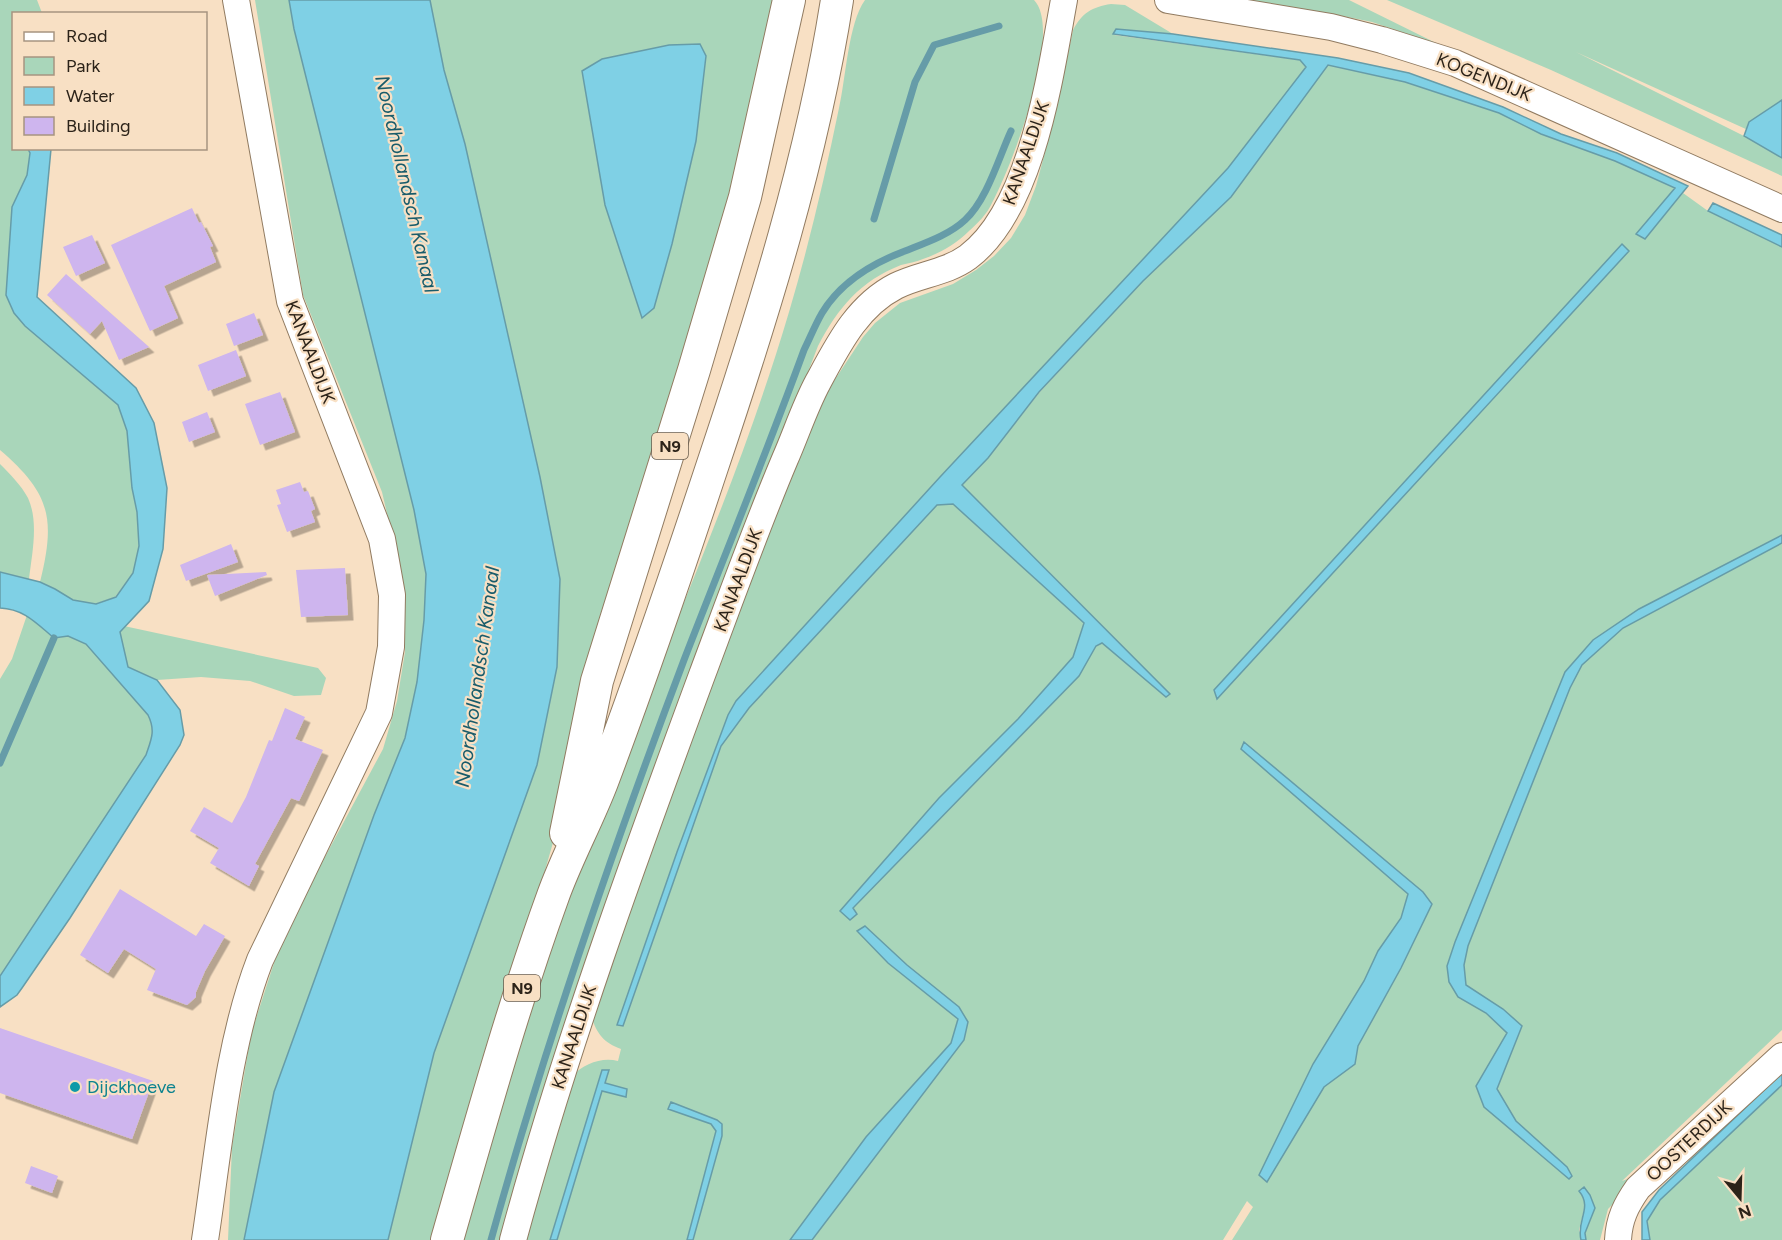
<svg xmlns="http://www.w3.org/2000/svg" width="1782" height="1240" viewBox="0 0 1782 1240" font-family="Figtree,sans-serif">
<defs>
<filter id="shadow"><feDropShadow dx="5.5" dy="5.5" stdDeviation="0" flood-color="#0004"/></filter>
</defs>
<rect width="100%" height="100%" fill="#f8e0c4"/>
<path fill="#a9d6ba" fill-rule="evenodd" d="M0,0h37l5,13 -28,1v134l14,1 2,4 -3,22 -15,32 13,119 93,79 9,26 5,57 5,24 2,34 -6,27 -18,24 -20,7 -22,-3 -18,-12 -15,-7c16,-64 10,-89 -40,-132z
M255,0h34l5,29 120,481 12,64 -2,46 -7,62 -12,56 -31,77 -100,277 -30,148h-16l4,-93 19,-113 32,-99 100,-186 14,-48 8,-49v-30l-7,-61 -16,-69 -79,-197z
M430,0h344l-30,174 -200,700 -80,256 -30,110h-46l46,-187 123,-386 3,-88 -20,-102 -75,-333 -21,-74zM706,56l-10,85 -24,103 -30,74 -37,-113 -23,-134z
M865,0h169c30,31 -23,168 -42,203 -5,11 -14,20 -23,28 -13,13 -29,22 -46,28 -7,3 -15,4 -22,6 -41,16 -63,43 -83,81l-98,255 -217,639h-42c44,-149 89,-298 145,-443 62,-161 134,-319 183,-485 20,-67 36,-136 50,-204 7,-30 9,-84 26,-108z
M1244,0h105l91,45 -68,-23 -44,-9z
M1387,0h395v139l-23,-4 -183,-83 168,84 38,22v18l-231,-106z
M1111,4l14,1 48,29 -57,-5 -2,6 186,25 6,7 -78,101 -288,309 -204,224 -8,14 -51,137 -54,173 98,-279 28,-38 188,-203 16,-1 131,119 -11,34 -55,62 -79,79 -98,112 8,9 8,-5 -4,-6 226,-232 17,-31 6,-3 64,55 4,-3 -209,-209 27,-27 51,-65 104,-112 88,-84 97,-132 77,17 94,31 42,21 74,27 60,27 -39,46 9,5 38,-46 25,18 74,27v792l-160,151 22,-8 -36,36 -8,31h-14l-1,-7 10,-25 -11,-10v12l-5,20 4,10h-351l21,-33 -6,-6 -24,39h-411l152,-200 4,-18 -103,-96 23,37 70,56 -7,24 -85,94 -76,103h-97l29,-104v-11l-51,-23 -3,7 43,15 5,7 -29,109h-130l45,-150 24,7 1,-8 -22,-6 -3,-13 -52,170h-29l51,-164c12,-12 29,-19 46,-15l3,-12c-17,-6 -24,-15 -30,-33l66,-195 161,-416 45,-68 12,-14 25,-20 53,-19 23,-14 18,-14 17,-18 14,-23 11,-29 21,-79 16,-77c9,-17 19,-23 38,-26z
M0,464c10,10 21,21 28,34 11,24 4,55 1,81l-29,-7z
M27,615l27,22 14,-1 18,8 62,71c8,16 3,25 -2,40l-146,221v-297l12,-20z
M124,626l194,42 8,10 -5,17 -27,1 -44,-15 -49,-4 -44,3 -29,-13 -8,-35z
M1782,1085v155h-132l-3,-19 13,-21z"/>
<path fill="#7fd0e5" stroke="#669ca8" stroke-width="1.5" d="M289,0h141l14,70 21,74 75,333 20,102 -3,88 -20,98 -103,288 -46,187h-144l30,-148 100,-277 31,-77 12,-56 7,-62 2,-46 -12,-64 -120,-481z
M1116,29l57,5 165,24 71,15 94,34 58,27 56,19 71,33 -43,53 -9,-5 39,-46 -60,-27 -74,-27 -42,-21 -94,-31 -77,-17 -97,132 -88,84 -104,111 -51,66 -26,27 208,209 -4,3 -64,-54 -6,3 -17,30 -226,232 4,6 -7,6 -10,-9 99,-113 79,-79 55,-62 11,-34 -131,-119 -16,1 -188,203 -28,38 -98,280 -6,-1 60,-173 51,-137 8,-14 204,-224 288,-309 78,-101 -6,-7 -187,-26z
M700,44l6,12 -10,85 -24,103 -18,64 -12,10 -37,-113 -23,-134 20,-12 67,-14z
M1782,100v58l-38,-22 5,-14z
M28,149h23l-14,148 99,91 18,35 13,65 -4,61 -14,52 -29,31 8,35 29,13 23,30 4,25 -4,10 -110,173 -48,70 -5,7 -17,12v-31l146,-221c5,-15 10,-24 2,-40l-62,-71 -18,-8 -14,2c-18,-15 -30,-29 -54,-30v-36l40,10 15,7 18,11 23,4 20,-7 17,-24 6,-27 -2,-34 -5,-24 -5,-57 -9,-26 -93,-79 -11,-13 -8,-18 6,-88 15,-32 3,-22z
M1713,203l69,32v12l-74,-36z
M1622,244l7,7 -412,448 -3,-9z
M1782,535v8l-159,85 -41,37 -12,23 -102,258 -4,19 2,20 37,24 19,17 -25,63 19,32 51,46 5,9 -3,3 -85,-72 -8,-21 31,-53 -21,-20 -28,-16 -9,-15 -2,-16 8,-24 110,-270 28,-32 46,-31z
M1244,742l179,150 9,12 -31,64 -43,78 -3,18 -31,23 -57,95 -8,-7 54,-111 51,-83 14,-30 23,-33 7,-24 -167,-145z
M865,926l42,39 52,42 9,15 -4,18 -152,200h-22l76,-103 85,-94 7,-24 -70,-56 -31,-32z
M602,1070h7l-4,13 22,6 -1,8 -24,-6 -45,149h-7z
M1782,1073v12l-122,115 -13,21 3,19h-8v-28l17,-22z
M671,1102l46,18 5,4v12l-29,104h-6l29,-109 -5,-7 -43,-15z
M1584,1187l6,8 5,13 -10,25 1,7h-5c-5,-20 12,-32 -2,-49z"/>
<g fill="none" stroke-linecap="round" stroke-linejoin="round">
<path stroke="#669ca8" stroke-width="7" d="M874,219l41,-137 19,-37 65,-19
M0,763l54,-125
M491,1240c54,-196 121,-389 193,-580 40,-103 82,-206 120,-310 6,-12 11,-25 18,-37 18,-30 51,-50 83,-62 20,-8 44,-16 60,-31 22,-20 34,-63 46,-89"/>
</g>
<path fill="#ceb5ee" filter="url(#shadow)" d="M192,208l7,15 2,-1 12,24 -3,1 6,15 -52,24 14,32 -28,13 -39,-86z
M92,235l13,28 -29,13 -13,-29z
M66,274l24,21 59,52 -30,13 -17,-39 -12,13 -43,-39z
M254,313l9,22 -29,11 -8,-22z
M236,350l10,26 -38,15 -10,-26z
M280,392l15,40 -35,13 -15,-41z
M207,412l8,20 -26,10 -7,-20z
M300,482l4,10 4,-1 7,18 -4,2 4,11 -28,10 -10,-27 4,-1 -5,-14z
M231,544l7,18 -52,19 -6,-16z
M345,568l3,47 -47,2 -5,-47z
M266,572l1,3 -52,21 -8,-21z
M285,708l20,9 -10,22 28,11 -24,51 -8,-3 -36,66 4,2 -10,20 -39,-23 9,-15 -29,-17 14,-24 28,16 14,-26 23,-57 3,1z
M120,889l76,47 8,-12 21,12 -20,35 -9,21v5l-9,8 -40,-15 9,-21 -32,-20 -16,24 -28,-18z
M0,1028l153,53 -21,58 -132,-46z
M31,1166l27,10 -6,17 -27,-10z"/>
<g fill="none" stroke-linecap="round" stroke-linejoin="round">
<defs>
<path id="minor" d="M1168,0l163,27 51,13 73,23 327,146
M205,1240c14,-91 22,-194 55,-280l119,-247 12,-66 1,-52 -10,-56 -92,-238 -54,-301
M513,1240c52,-192 120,-378 189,-565 27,-72 53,-145 83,-216 11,-25 20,-53 33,-77 20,-37 39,-76 78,-96 24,-12 50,-13 72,-29 64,-48 82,-181 96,-257
M1618,1240c1,-21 8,-35 20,-52l144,-132"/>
<path id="major" d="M566,833l31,-152 97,-311 51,-173 44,-197
M447,1240c33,-115 65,-231 106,-344 14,-39 34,-75 49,-114 39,-104 75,-209 110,-315 51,-152 100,-308 125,-467"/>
</defs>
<use href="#minor" stroke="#917b61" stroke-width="28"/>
<use href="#major" stroke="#917b61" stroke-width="34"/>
<use href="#minor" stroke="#fff" stroke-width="26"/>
<use href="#major" stroke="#fff" stroke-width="32"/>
</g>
<circle fill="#0f9aa8" stroke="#f8e0c4" stroke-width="2" cx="75" cy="1087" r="6"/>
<g text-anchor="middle" stroke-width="4.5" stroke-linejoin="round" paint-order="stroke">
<g fill="#f8e0c4" stroke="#695c4c" stroke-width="1.5">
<rect x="652" y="433" width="36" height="26" rx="4.5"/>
<rect x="504" y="975" width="36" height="26" rx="4.5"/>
</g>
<g font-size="16" font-weight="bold" fill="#2c2319">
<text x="670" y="452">N9</text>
<text x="522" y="994">N9</text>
</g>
<g font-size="18" fill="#2c2319" stroke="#f8e0c4">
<text transform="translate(1484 77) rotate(22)" y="6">KOGENDIJK</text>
<text transform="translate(1026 153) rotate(-71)" y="6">KANAALDIJK</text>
<text transform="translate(310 352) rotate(69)" y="6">KANAALDIJK</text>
<text transform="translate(738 580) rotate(-70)" y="6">KANAALDIJK</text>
<text transform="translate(574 1037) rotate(-72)" y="6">KANAALDIJK</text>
<text transform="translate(1689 1141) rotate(-43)" y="6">OOSTERDIJK</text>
</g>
<g font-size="18" fill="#0d838f" stroke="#f8e0c4" text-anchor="start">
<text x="87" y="1093">Dijckhoeve</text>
</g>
<g font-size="20" font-style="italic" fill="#195c6b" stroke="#f8e0c4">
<text transform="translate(407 184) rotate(77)" y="7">Noordhollandsch Kanaal</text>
<text transform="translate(477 677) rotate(-82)" y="7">Noordhollandsch Kanaal</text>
</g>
</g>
<rect x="12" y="12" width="195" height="138" fill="#f8e0c4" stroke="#a69480" stroke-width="1.5"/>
<rect x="24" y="32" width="30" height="9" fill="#ffffff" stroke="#a69480" stroke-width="1.5"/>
<text x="66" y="42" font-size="18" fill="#2c2319">Road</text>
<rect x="24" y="57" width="30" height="18" fill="#a9d6ba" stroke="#a69480" stroke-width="1.5"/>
<text x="66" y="72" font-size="18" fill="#2c2319">Park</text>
<rect x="24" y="87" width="30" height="18" fill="#7fd0e5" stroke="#a69480" stroke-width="1.5"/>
<text x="66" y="102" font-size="18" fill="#2c2319">Water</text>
<rect x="24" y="117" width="30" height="18" fill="#ceb5ee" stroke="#a69480" stroke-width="1.5"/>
<text x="66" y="132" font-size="18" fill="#2c2319">Building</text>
<g transform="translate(1740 1198) rotate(161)" stroke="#f8e0c4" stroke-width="4.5" paint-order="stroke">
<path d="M0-4.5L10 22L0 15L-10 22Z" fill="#2c2319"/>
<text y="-9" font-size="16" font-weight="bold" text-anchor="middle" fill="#2c2319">N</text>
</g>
</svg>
